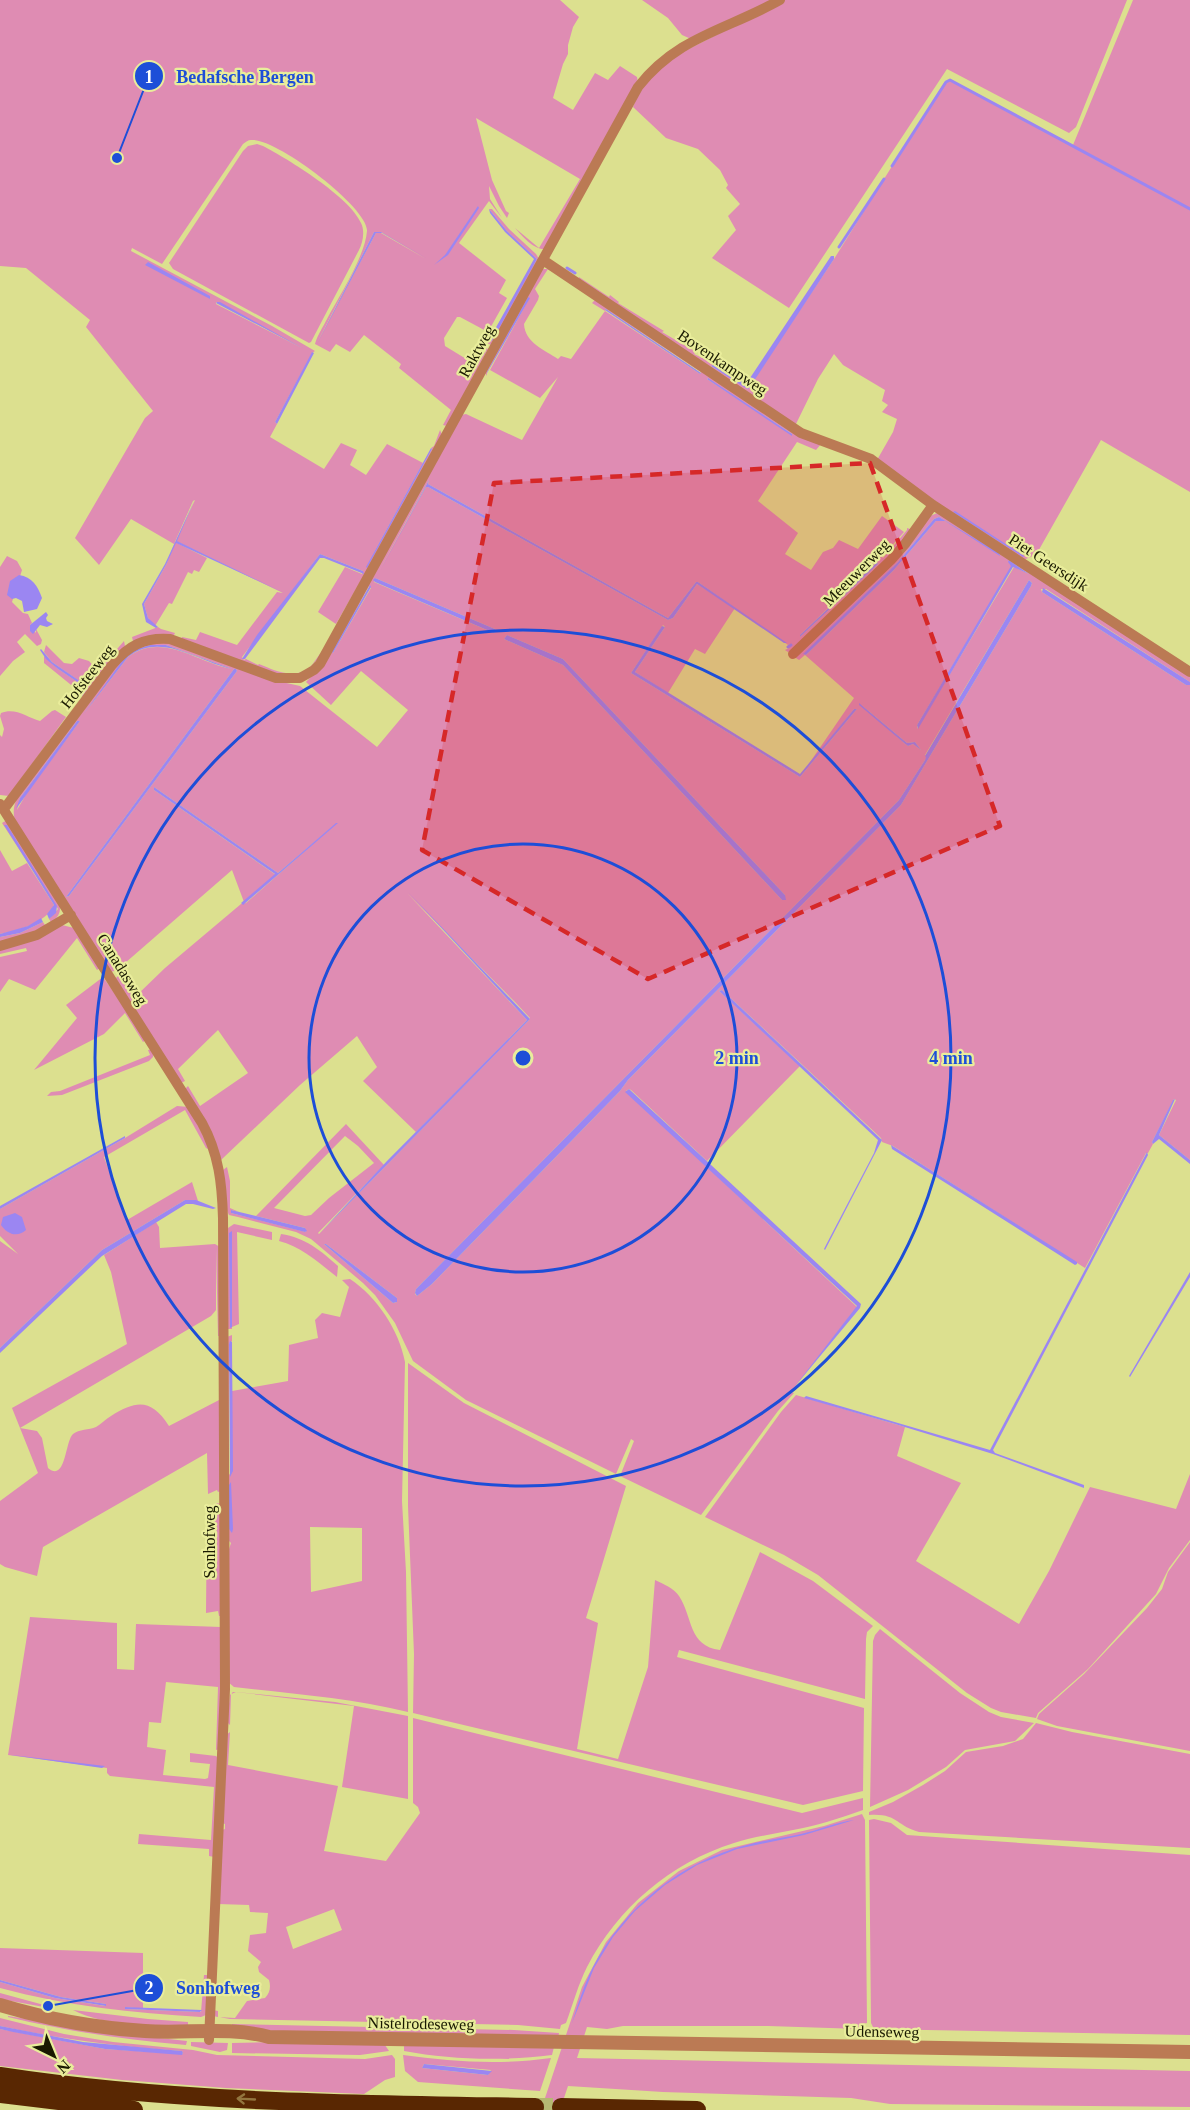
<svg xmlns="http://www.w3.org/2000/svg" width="1190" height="2110" viewBox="0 0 1190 2110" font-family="'Times New Roman',serif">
<rect width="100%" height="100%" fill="#dce08f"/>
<path fill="#df8cb3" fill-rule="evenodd" d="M0,0h560l19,17 -6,10 -5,18v9l-5,10 -10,34 20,12 22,-37 13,7 12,-14 17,11 1,6 -93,166c-11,1 -23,-13 -30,-21l24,20 41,-69 -104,-61 16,62 14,31 3,2 -2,5 -8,-12 -10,-20 1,13 12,19 -13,-17 -30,42 47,37 -7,13 8,5 -19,34 -28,-15h-3l-13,21 1,8 31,19 10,-14 -1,-3 3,1 -41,77 -4,-1 8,-15 -52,-42 2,-4 -37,-29 -14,17 -14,-8 -6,8 -15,-8c2,-8 8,-17 12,-25 12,-23 38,-62 40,-88 2,-23 -92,-94 -116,-91 -3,0 -5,2 -8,4l-81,120 -30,-16 -1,3 141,75 43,25 -3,2 -37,69 2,2 -7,13 54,32 17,-26 16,7 -7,15 16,10 21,-31 36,19 -57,104 66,-118 -1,-1 3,-2 6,-16 3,7 -107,187 -18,-12 27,-45 17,7 1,-3 -43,-17 -78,103 2,3 2,-1 12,6 1,-1c13,5 29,14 45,7 6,-2 12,-12 16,-17l2,1 -17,17 -22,4 -102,-36 1,-3 14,3 4,-8 37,13 40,-53 6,1 -107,-52 19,-41 -2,1 -19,43 -43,-25 -32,46 -24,-27 70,-120 8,-7 -67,-84 4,-7 -64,-52 -26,-2zM374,232h7l45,27 -45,-26h-5l-59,110zM216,302l88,47 -88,-45z
M642,0h134l-85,39 -9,-4 -14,-17z
M785,0h342l-51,127 -7,6 -122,-64 -158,239 -77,-50 24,-28 -8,-14 12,-12 -14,-16 2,-3 -8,-15 -22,-21 -32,-11 -33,-31 7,-18 29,-30z
M1133,0h57v492l-89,-52 -65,115 -13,5 -75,-48 -71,-52 16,-28 4,-13 -15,-7 6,-7 -6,-4 3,-11 -42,-25 -9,-11 -16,25 -23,47 -217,-146 1,-3 30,20 1,-2 9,7 -1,1 46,28 -2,1 34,20 -2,2 21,10 -4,2 37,22 86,-129 110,-176 6,-4 123,66z
M257,144l6,2c25,13 87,51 98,77 4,8 2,19 -2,27l-48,92 -2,1 -136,-74 -4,-6 74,-112 5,-5z
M489,209h3l17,20 27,25 3,5 -48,86 -4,-2 50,-84 -30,-28z
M543,269h8l16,11 -19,-11 -13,20 4,7 -1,4 -14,24c1,19 21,26 34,35l3,-3 10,3 34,-48 -13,-8 4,-4 198,133 27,12 -5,6 -19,-8 -39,59 40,32 -13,21 26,16 12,-18 10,-4 6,-8 19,9 24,-33 22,16 -22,25 1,1 24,-28v-2l6,2 -25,30 -94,90 -6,2 -3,-2 4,-2 2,-4 -3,1 -90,-63h-2l-28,36 -240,-134 1,-4 -50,91 47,-84h2l240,133 5,-2 24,-34 38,24 -30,46 -10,-5 -27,44 -33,-21 30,-45 -2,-2 -32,48 169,104 57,-68h-3l-48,59 48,-70 -49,-43 -6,5 -6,-4 101,-96 34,-43 9,-4 7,2 246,159v8l-144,-93h-5l1,3 144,93h4v475l-31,-25 17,-35 -2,-1 -22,43 1,2 -5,9h-2l-61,115 -192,-122 -11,-4 -1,-4 -159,-148 -3,1 81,75 -93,95 -76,-71 -2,-1 -3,2 231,216 -60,77 -6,8 3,1 -16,18 -77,104 -81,-39 14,-35 -3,-2 -15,35 -150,-74 -53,-39 -18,-38 -20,-28 -12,-12 -52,-44 -15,-7 -58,-15 -9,-2 -2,-4 -4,-41 4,-3 3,14v27l9,4 -8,-2v3l75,19 -1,-4 -49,-12 90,-92 38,41 -66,68 1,1 210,-214 1,-2 -15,-16 -108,-109 120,127 -111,112 -53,-51 14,-14 -20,-31 -57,49 -79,75 -15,-37 -21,-34 3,-3 12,20 48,-33 -30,-43 -40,39 7,12 -4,2 -66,-104 4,-4 16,22 30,-29 76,-64 5,-1 92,-81 -60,51 -124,-86v3l122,85 -32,27 -12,-32 -115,100 -6,2 -94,-146c-5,-11 -4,-20 1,-30l102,-136 10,-10 13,-6 15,-3 17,2 98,37 27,6 77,61 31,-37 -47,-39 -30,34 -25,-23 20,-21 135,-246 5,-1 56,26 36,-63 -18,21 -50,-28 40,-73 -43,75v4l-2,-4zM606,309l95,63 -1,2 -95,-63zM707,378l85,56v1l-85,-56zM939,517l61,39 -55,-35h-9l-43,50 -87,84 -2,-1 94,-92 36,-43zM1009,560l20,14 -15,-7 -97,162v-4l95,-159zM877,561l1,3 -78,73v-2zM375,578l120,51 1,2 -2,2 -120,-51zM1029,580l3,3 -1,3 -130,219 -273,275 -8,11 -188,193 -15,12 -2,-2 1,-5 483,-489 26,-40 2,-3 -2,-2zM369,586l2,2 -38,65v-1zM507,635l56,24 222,236v5h-3l-219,-235 -59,-26zM150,645h16l66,24c-34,-6 -70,-38 -104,-12l-45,58 44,-59 7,-6zM234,669h2l1,2 -168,225 -3,1zM859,703l48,40 8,-1 6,8 -8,-6 -5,2 -4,-3zM77,721h3l-52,70 -11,19 3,-12zM345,1136l13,10 16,17 -45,35 -18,17 -6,1 -31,-8zM324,1244h2l71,54v4l-4,1z
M175,542l32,16 -8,14 -5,-2 -2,4 -4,-2 -16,32 -3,-1 -14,23 -7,-8 -4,-14 22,-39z
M7,556l10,5 5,9 -10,32 11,11 5,1 4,9 -2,2 6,8v-4l6,11 -1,4 -4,2 -12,-12 -8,8 8,10 -12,9 -13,15v-109z
M158,627l3,2 14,4 -2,4 -40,4 -1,-4z
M124,641l1,5 -40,51 -3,-1 6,-9 -36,-25 -8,-10 2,-7 18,18 8,1 7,-6 10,3 9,10z
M44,656l14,13 26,17v3l-3,4 -37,-30z
M55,710l11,7 -57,79 -9,-1v-60l2,2 2,-8 -4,-13 1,-3c14,-6 26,4 39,8l12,-10z
M7,820l53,86c3,22 -43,32 -60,37v-6l20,-4 23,-11 2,3 6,-3 -2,-3 9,-10 -56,-86z
M0,850l12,21 15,-8 27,42c-9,19 -36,25 -54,29z
M62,925l12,3 27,39 -4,3 -20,-32 -42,52 -26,-11 -9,13v-35l27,-6 -1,-3 -26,6v-6z
M103,977l44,62 -4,3 -18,-29 -21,21 -70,36 43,-52 -11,-13z
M154,1049l-1,8 -4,4 -87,34 -15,1 4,-4 9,-1 90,-36 -2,-5z
M177,1106l12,1 21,43 -4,-2 -21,-38 -81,47 23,63 65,-38 6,19 -13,-1 -83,50 -102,98v-107l18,13 -18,-18v-27l125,-71z
M156,1222l3,5 1,21 55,-4 5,3v89h-2l-2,-88v62l-5,6 -191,112 17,3 5,7 6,30c18,15 17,-27 25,-34 6,-5 16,-4 23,-7 5,-3 10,-8 15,-11 27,-17 41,-16 58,10l52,-27v92l-3,1 -1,-2 -9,4 -1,-41 -164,94 -6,29 -32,-9 -5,-3v-63l38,-28 -26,-65 115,-64 -16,-72 -7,-17z
M234,1224l38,8v8l-35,-8 2,92 -7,3v2h-5l1,-101z
M281,1234c25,4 39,16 57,32l-1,11c-18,-14 -35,-30 -58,-36z
M350,1279c27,18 49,51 55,83l-3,139 4,71 2,140c-57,-14 -116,-18 -174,-25l-6,-5 1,-133 2,-6 -2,-2 -2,-204 5,-2v6l-3,3v131l3,-4v-80l56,-10 1,-36 29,-7 -3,-18 7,-7 18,4 9,-30 -7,-7zM310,1527l52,1v53l-51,11z
M408,1363l56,40 162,83 -40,132 12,5 -21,126 41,10 30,-92 7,-87c8,4 19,8 24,16 14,21 9,50 41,54l40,-98 53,29 60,45 -6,6 -1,7 -1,60 -186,-49 -2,7 187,51 -1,83 -60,14 -390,-92 1,-59 -6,-148z
M796,1395l109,32 -8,29 64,27 -45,78 103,63 30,-53 41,-84 86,22 14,-35v66l-21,28 -13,26 -68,75 -50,44 -2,5 -35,-6 -10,-4 -24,-15 -149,-118 -34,-20 -79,-38 76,-105z
M218,1503l3,2v111h-2l-1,-5 -12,2 1,-106z
M1190,1542v209l-133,-25 -20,-7 2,-5 45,-40 63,-66 15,-19 6,-17z
M30,1617l87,6v46l17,1 2,-46 85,3 -2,122 -3,1 2,-63 -52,-5 -5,41 -12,-1 -2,25 19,3 -3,25 42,4 3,-1 2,-14 -20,-2v-9l26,3 2,2 -4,99 -5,-1v-7l-71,-5 1,-10 72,6 3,-53 -104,-11 -3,-3v-5l-99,-13z
M880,1629l80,64 29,19 12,5 33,6 -19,18 -50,9 -19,17 -38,23 -38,17 3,-166 2,-6z
M233,1692h4l98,10 73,14v83l-66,-12 12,-81 -118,-14 -5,2 -1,31 -3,-3 3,-27z
M413,1718l389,95 61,-15v12c-23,8 -46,16 -70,20 -20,4 -40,7 -59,13 -64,20 -116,65 -147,124 -9,18 -14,37 -21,56l-5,2 -1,4 -42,-4 -288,-6 -17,-3v-6l5,1v6l17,1 12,-17 18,-3c5,-5 6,-11 4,-18l-10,-8 -1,-5 3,-5 -13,-11 2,-16 16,-2 2,-20 -18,-1 -1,-7 -31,-1 4,-74 3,-1v-5l-3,-1 4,-88 4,-3 -2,33 110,21 -14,65 62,10 34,-48 -2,-6 -5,-4zM334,1909l8,21 -49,19 -7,-22z
M1036,1723l36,9 118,22v94l-271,-16c-23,-6 -21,-19 -50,-17v-3l24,-10 30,-17 22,-14 21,-19 37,-6 20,-7z
M862,1814l3,6 2,203 -5,1 -2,5 -92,-3h-145l-16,3 -20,-2 -10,31 613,13v36l-300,-3 -39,-6 -188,-6 -95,-6 -8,24h-19l41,-123 24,-45 32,-39 41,-32 43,-21 102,-24z
M874,1819l17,4 16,12 283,20v180l-316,-6 -3,-6 -2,-203z
M0,1948l143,5v56l-17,-2 -1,2 76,3 3,-37h4l-2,40 -5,2c-68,-4 -135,-11 -201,-29v-6l55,16 50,8 1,-2 -45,-7 -61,-17z
M0,1993l44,12v2l-44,-8z
M73,2010l75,9 40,3v6c-37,-3 -85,-2 -115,-18z
M8,2016l115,18 64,7 -1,4c-61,-5 -119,-14 -178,-28z
M0,2018l64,16 49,8 80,8 24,5 148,4 27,-4 3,4v18l-10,3 -21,14 -138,-6 -104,-8 -122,-14v-37l105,20 78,5 -1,-3c-62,-4 -122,-12 -182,-25z
M232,2024l282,6 45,3 -1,5 -326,-8z
M191,2042l37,1 -1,7 -7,2 -29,-6z
M273,2042l112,3 4,6 -29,4 -128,-2v-10z
M404,2045l150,2 -2,8c-49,6 -100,5 -148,-4z
M403,2055c49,7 99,10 148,3l-11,33 -122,-9 -13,-11zM424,2064l67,6 -3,5 -66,-7z"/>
<path fill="#9b86f2" d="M478,206l1,2 -31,47 -14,10 11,-10z
M489,209l18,22 30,28 -45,82 -3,-1 45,-81 -29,-27 -15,-19z
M374,232h7l47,27 -46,-26h-6l-59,111z
M831,256h3v3l-84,128 -2,2 -4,-2 -33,-21 4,-2 31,20z
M148,262l62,34v3l-65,-34z
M528,297l2,1 -43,75v-1z
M217,302h3l84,47 -88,-46z
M606,309l95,64 -1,1 -95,-64z
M312,352l2,1 -37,71 -2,-2z
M708,378l84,56v2l-85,-57z
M431,448l1,1 -65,119 -1,-1z
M429,480l-1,4 240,134 28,-36h2l89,61h-3l-87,-59 -24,34 -5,2 -240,-133h-2l-46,84z
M195,499l-18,42 107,52 -108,-50 -10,22 -22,39 4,14 10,9 -2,1 -10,-6 -4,-18 23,-40z
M955,511l69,45 -1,1 -70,-45z
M939,517l60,36 1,3 -55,-35h-9l-43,50 -87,84 -3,-1 95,-92 36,-43z
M320,554l43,17 1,3 -40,-16h-4l-75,101h-3l15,-24z
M1009,560l20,14 -16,-7 -95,162 -1,-4 94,-159 -3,-4z
M877,562l1,2 -78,73v-2z
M19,575c13,2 19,11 23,23l-5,11 -13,3 -2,-11 -6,-3 -4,1 -5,-4 3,-14z
M375,578l120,51 1,2 -2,2 -119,-51 -2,-2z
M1029,580l3,3 -1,3 -130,219 -273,275 -8,11 -188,193 -15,12 -2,-3 1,-4 483,-489 26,-40 1,-3 -1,-1z
M370,585l1,2 -38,66 -1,-1z
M1043,588l147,94v3h-4l-144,-93z
M46,612l2,3 -2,3 1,3 6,3 -6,3 -7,-2 -7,9 -3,-3v-6z
M662,626l3,1 -30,45 165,102 54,-65h3l-57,68 -169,-104z
M507,635l56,24 222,236 1,5h-4l-219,-235 -59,-26z
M150,645h16l66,24c-34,-7 -71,-38 -104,-12l-45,58 39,-54 12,-11z
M41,649l11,13 35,24v3l-5,7 -1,-3 4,-6 -27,-18 -12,-10 -6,-9z
M234,669h2l1,2 -168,225 -3,1z
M859,703l48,40 8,-1 6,8 -8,-6 -5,2 -4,-3 -45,-38z
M77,721h3l-64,88 4,-11z
M154,787l124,86 58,-50h2l-95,82 -2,-2 34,-29 -121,-84z
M4,825h3l50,81 -1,7 -7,6 -2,-5 7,-9z
M408,892l122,127 -211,215 68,-73 140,-141z
M41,918l2,4 -23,11 -20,4v-3l28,-8z
M722,990l160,150 -57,110 -1,-1 2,-4 48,-92 4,-13 -159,-149z
M629,1089l232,215 -1,4 -68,82 65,-84 -232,-214z
M1175,1099l-16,36 31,25v4l-31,-25 -6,5 -1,-2 21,-42z
M125,1136v2l-125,71v-3z
M891,1145l186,117v2l-2,1 -183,-116z
M1147,1152l1,3 -155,295 2,3 89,32v3l-91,-34 -98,-30 -91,-26 2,-2 184,54z
M185,1200h11l20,8 -3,1 -20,-5h-7l-84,52 -102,97v-5l102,-98z
M231,1210l74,18 2,3 -2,1 -74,-19z
M15,1213l7,4 4,13c-9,8 -19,4 -25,-5l2,-8z
M232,1231v96l-2,1 -1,-95z
M324,1244h2l71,54v4l-4,1z
M1190,1272v5l-60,100 -1,-1z
M230,1341l2,1 1,129 -3,6 -1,-133z
M231,1482l2,47 -1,4 -3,-4v-44z
M11,1755h1l93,11 -3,2z
M854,1820l-50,15 -67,14 -40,16 -32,20 -30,26 -22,26 -19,31 -22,55c6,-19 12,-38 21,-56 31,-60 89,-106 154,-122 18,-5 36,-7 54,-11 18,-4 36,-12 53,-14z
M0,1980l61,17 45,7v2l-51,-8 -55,-16z
M125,2007l77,3 -2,2 -75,-3z
M0,2026l83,16 99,9 1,2 -1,2 -77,-6 -92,-17 -13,-3z
M424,2064l68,7 -4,4 -66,-7z"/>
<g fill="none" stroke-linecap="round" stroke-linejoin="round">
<path stroke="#9b86f2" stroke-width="3" d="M892,166l54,-84 4,-2 240,129
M839,247l45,-68
M567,268l8,5
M788,647l3,-2"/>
<path stroke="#b5b872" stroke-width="18" stroke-dasharray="18 9" stroke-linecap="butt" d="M535,2107h26"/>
<path stroke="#bb7a54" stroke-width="10" d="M543,260l258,173 70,26 62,46 257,167
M793,654l98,-94 14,-16 28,-39
M0,804l202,319c17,31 20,61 21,95l2,471 -16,351
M4,809l108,-144c16,-19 32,-28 58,-26l106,39h24l14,-8 6,-6 318,-577c40,-51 89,-57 142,-87
M0,946l37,-11 34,-20"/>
<path stroke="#bb7a54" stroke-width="14" d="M0,2005c46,14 97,23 145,26 41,3 84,-5 124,6l921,15"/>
<path stroke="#592702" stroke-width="18" d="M0,2076c176,27 357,28 535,31
M0,2094l134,16
M561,2107l136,3"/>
</g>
<defs><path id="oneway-shaft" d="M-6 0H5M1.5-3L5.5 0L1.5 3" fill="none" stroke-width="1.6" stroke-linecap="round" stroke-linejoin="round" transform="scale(1.5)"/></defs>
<use stroke="#93763f" href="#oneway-shaft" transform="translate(246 2099) rotate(-177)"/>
<path fill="#d62828" fill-opacity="0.2" stroke="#d62828" stroke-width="4.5" stroke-dasharray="12 8" stroke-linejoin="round" d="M870,463l130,363 -352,153 -226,-129 72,-367z"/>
<g fill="none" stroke="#1d4ed8" stroke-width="3">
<circle cx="523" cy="1058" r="214"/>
<circle cx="523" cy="1058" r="428"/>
</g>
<g text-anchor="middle" stroke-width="4.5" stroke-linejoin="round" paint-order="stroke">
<g font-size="16" fill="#191900" stroke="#e9ed9b">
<text transform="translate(476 351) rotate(-61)" y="6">Raktweg</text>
<text transform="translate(723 362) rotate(34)" y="6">Bovenkampweg</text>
<text transform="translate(1049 562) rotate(33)" y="6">Piet Geersdijk</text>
<text transform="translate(856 572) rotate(-45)" y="6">Meeuwerweg</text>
<text transform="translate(87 676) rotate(-52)" y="6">Hofsteeweg</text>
<text transform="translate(123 969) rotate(58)" y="6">Canadasweg</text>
<text transform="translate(209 1542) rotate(-90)" y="6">Sonhofweg</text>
<text transform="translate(421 2023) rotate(1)" y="6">Nistelrodeseweg</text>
<text transform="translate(882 2031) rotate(1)" y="6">Udenseweg</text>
</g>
</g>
<circle cx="523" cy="1058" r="9" fill="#1d4ed8" stroke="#e9ed9b" stroke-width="3"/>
<g font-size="18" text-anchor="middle" font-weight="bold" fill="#1d4ed8" stroke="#e9ed9b" stroke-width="4.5" stroke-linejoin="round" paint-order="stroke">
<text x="737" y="1064">2 min</text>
<text x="951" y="1064">4 min</text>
</g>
<path fill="none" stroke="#1d4ed8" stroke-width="2" d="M117 158L149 76M48 2006L149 1988"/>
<g fill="#1d4ed8" stroke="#e9ed9b" stroke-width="2">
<circle cx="117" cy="158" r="6"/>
<circle cx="48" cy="2006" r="6"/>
<circle cx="149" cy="76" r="15"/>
<circle cx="149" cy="1988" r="15"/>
</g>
<g font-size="18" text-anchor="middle" font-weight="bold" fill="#fff">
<text x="149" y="83">1</text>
<text x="149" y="1994">2</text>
</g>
<g font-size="18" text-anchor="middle" font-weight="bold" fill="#1d4ed8" stroke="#e9ed9b" stroke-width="4.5" stroke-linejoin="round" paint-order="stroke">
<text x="245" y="83">Bedafsche Bergen</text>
<text x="218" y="1994">Sonhofweg</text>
</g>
<g transform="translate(54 2056) rotate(137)" stroke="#e9ed9b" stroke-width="4.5" paint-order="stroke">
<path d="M0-4.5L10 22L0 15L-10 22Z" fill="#191900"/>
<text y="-9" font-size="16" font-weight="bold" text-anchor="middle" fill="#191900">N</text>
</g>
</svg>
